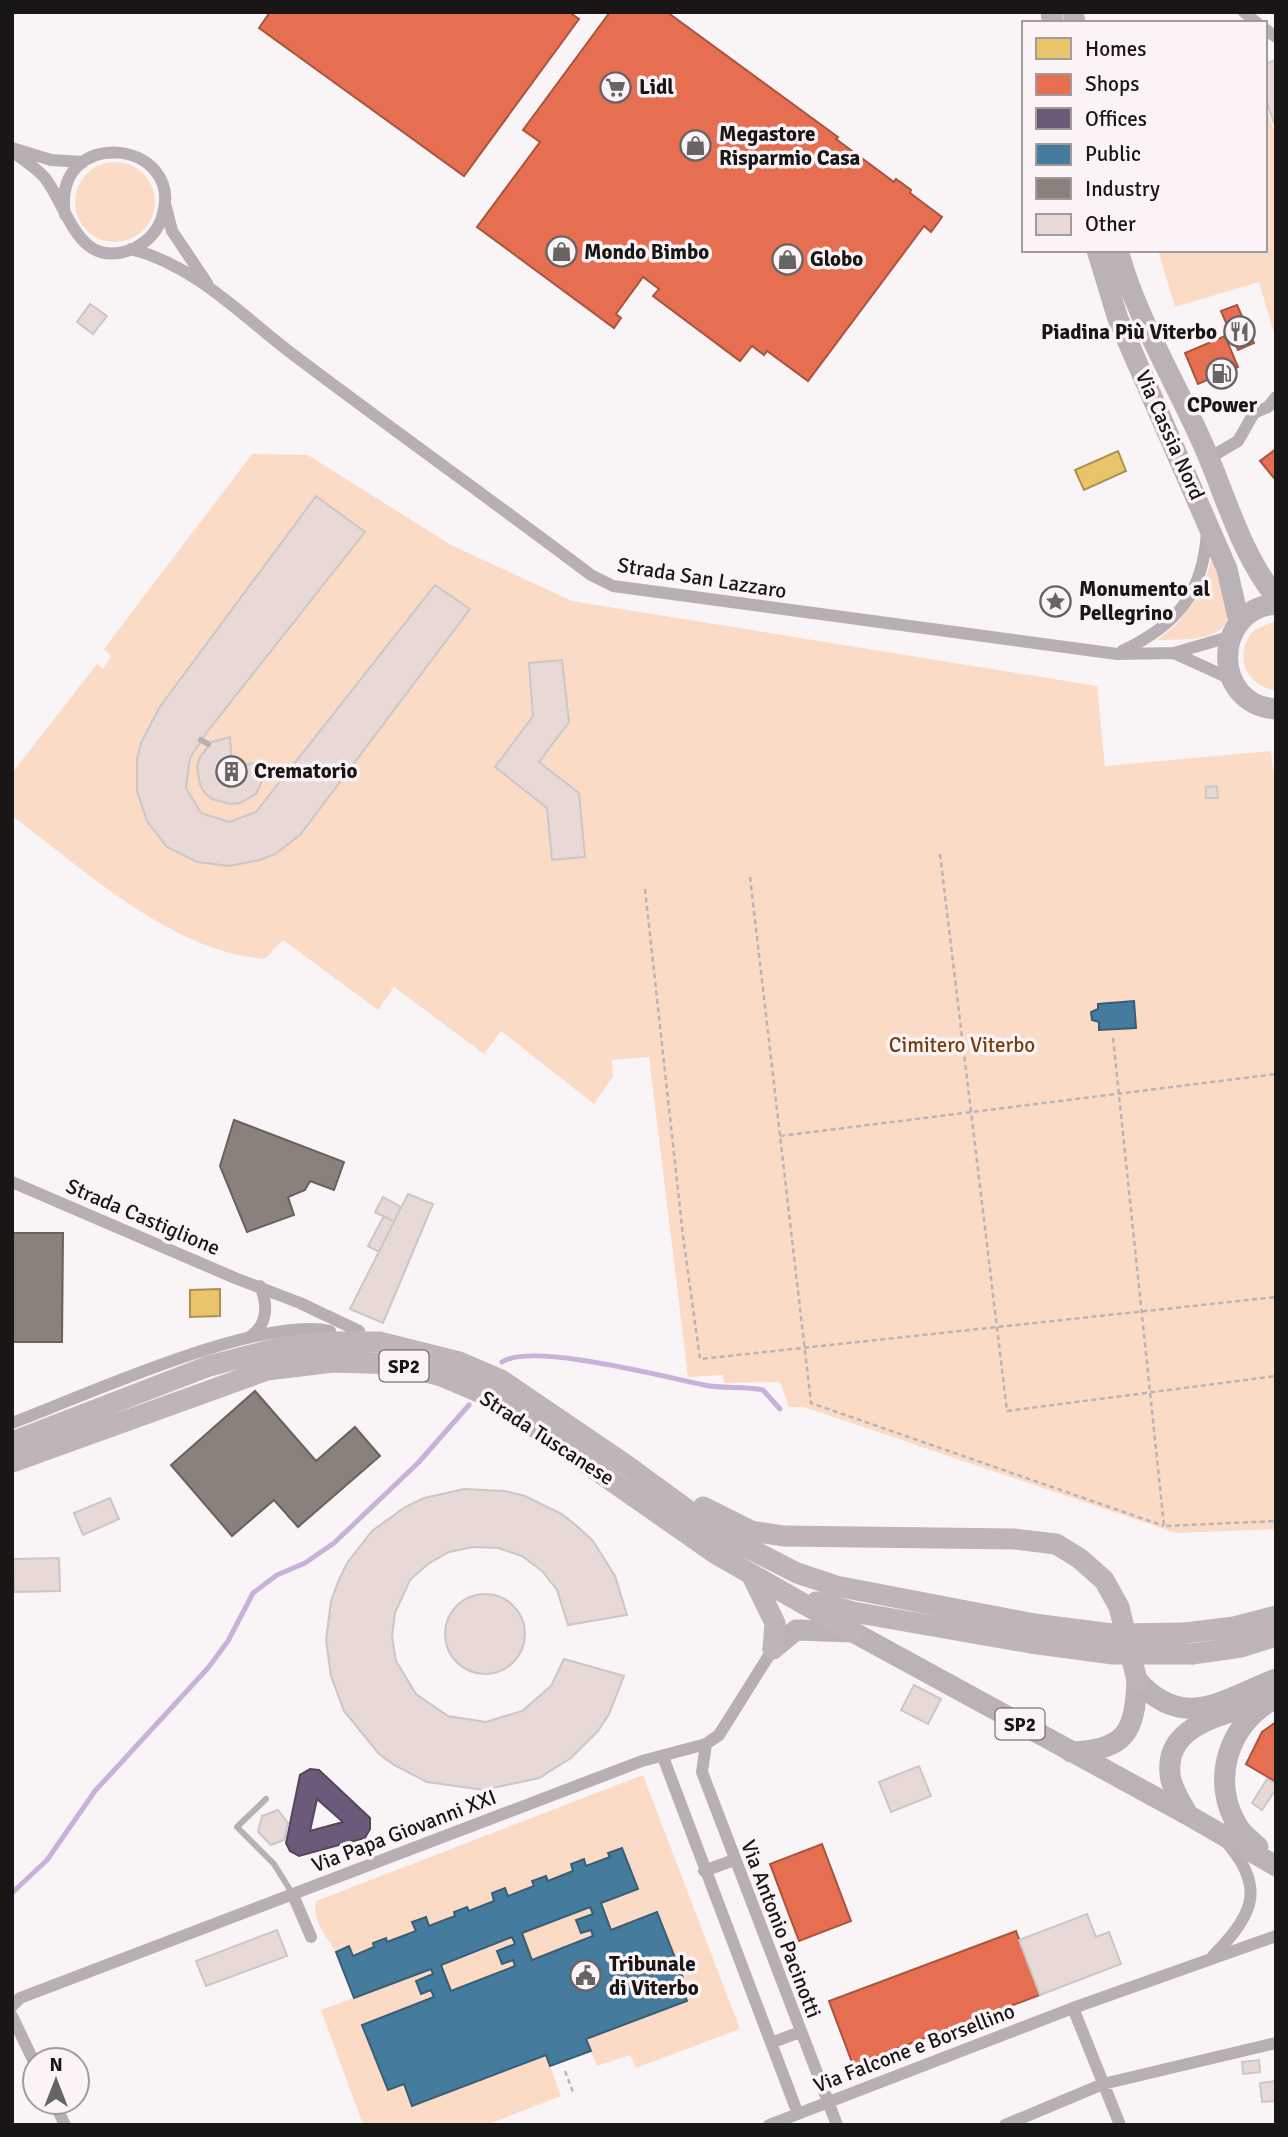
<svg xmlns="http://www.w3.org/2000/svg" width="1288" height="2137" viewBox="0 0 1288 2137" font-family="Signika,sans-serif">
<rect width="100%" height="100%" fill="#f9f5f6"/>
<path fill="#fbdbc6" d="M1265,104l11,32v204l-17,-58 -84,25 -17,-57h107z
M75 202a40 40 0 1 1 80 0a40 40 0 1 1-80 0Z
M252,454l56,1 143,90 121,56 525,85 8,80 166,-15 5,43v735l-100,4 -372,-126h-15l-9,-25 -56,1 -1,-8 -35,2 -39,-320 -37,3 1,16 -19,28 -93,-73 -17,23 -90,-67 -16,23 -95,-70 -18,19c-93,-7 -180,-89 -253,-143v-43l85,-109 6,5 8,-13 -7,-7z
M1212,557c5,14 15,32 17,47 5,40 -47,35 -72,36 29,-20 47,-49 55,-83z
M1276,621v69c-32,-4 -43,-36 -22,-60z
M643,1775l97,254 -104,39 -6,-13 -33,11 -11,-27 100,-38 -8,-22 5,-2 -25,-65 -47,18 -10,-27 37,-14 -16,-41 -13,5 1,4 -24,9 -2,-7 -13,5 2,7 -25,10 -3,-5 -12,5 1,5 -26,10 -3,-8 -13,5 2,8 -25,10 -3,-4 -12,5 1,4 -26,10 -4,-9 -12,6 3,8 -29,11 -2,-4 -12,5 1,4 -21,9 -4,-9 -13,5c-9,-14 -25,-34 -20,-51z
M590,1907l3,7 -17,7 5,12 10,-3 2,6 -61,24 -10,-27z
M512,1937l3,29 -64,25 -10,-26z
M431,1969l2,5 -17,7 15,9 3,7 -72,28 26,65 16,-6 9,22 133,-51 15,41 -75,29h-123l-42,-115z"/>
<path fill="#e9c46a" stroke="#ab9051" stroke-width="2" d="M1118,451l8,20 -42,19 -9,-20z
M220,1289v27l-30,1v-27z"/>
<path fill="#e76f51" stroke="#a9543f" stroke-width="2" d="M270,12h299l10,7 -115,157 -205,-148z
M610,12h57l171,125 -2,2 58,43 2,-3 15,11 -1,3 32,24 -11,15 -7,-6 -116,155 -41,-30 -3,4 -12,-9 -12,15 -87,-65 6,-7 -16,-12 -27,37 5,4 -7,10 -137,-101 63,-85 -17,-12z
M1237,305l17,38 -16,7 -17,-39z
M1225,336l13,31 -40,17 -13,-31z
M1276,449v28l-2,1 -14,-17z
M1276,1722v60l-30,-18 16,-32z
M822,1844l29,77 -52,20 -29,-77z
M1016,1931l24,64 -187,70 -24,-64z"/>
<path fill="#6d597a" stroke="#54455c" stroke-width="2" fill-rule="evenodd" d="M310,1769l9,1 51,48v11l-5,9 -66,18 -9,-5 -4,-8 14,-68zM317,1799l26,23 -33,9z"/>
<path fill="#457b9d" stroke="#385d74" stroke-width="2" fill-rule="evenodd" d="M1134,1001l2,27 -37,2v-8l-7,-2 -1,-8 7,-3v-5z
M622,1848l16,41 -37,14 10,27 46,-18 26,66 -5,1 9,22 -101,38 5,12 -41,15 -4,-11 -134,51 -8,-22 -16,6 -26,-65 72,-28 -3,-7 -10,4 -5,-13 17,-7 -2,-5 -77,29 -18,-46 13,-6 4,10 21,-9 -1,-4 13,-5 1,4 29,-11 -4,-9 14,-5 3,9 26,-10 -1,-4 13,-5 2,4 25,-10 -2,-8 13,-5 3,8 26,-10 -2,-5 14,-5 2,5 25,-10 -2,-7 13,-5 2,7 24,-9 -2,-4zM590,1907l3,7 -17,6 5,13 10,-3 2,6 -61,24 -10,-27zM512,1937l3,7 -18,7 5,13 11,-4 2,6 -64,25 -10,-26z"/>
<path fill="#8a817c" stroke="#68615d" stroke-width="2" d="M234,1120l110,42 -10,28 -24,-9 -5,9 -17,7 6,18 -47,17 -27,-66z
M12,1233h51l-1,109h-50z
M255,1391l61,70 39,-34 25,29 -82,71 -24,-27 -42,36 -61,-71z"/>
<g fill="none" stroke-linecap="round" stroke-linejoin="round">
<path stroke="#c8b1da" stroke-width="5" d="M502,1362c29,-20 163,15 202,23 19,4 40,1 59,5l17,19
M12,1893l35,-33 48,-69 113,-123 20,-27 25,-48 24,-18 28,-12 29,-20 84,-80 51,-58"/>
</g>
<path fill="#e8d8d6" stroke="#cac7c7" stroke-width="2" d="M1276,60v69l-11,-32v-33z
M90,304l17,12 -14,18 -16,-12z
M316,496l49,36 -158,200 -17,26 -4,30 15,25 28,9 27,-10 179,-227 35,24 -170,226 -25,19 -15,6 -31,6 -32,-4 -30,-15 -20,-26 -10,-30v-32l4,-16 18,-35z
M562,660l7,62 -30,40 40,31 6,64 -33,3 -5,-52 -52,-41 38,-51 -4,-53z
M230,737l2,29 32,-4v15l-8,17 -16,9 -10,1 -18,-5 -7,-6 -5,-8 -3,-19 3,-9 12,-15z
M1217,786l1,12h-12v-11z
M408,1194l25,10 -50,119 -33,-14z
M383,1197l18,10 -7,15 -19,-10z
M384,1216l10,6 -15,30 -11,-6z
M464,1489l41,2 20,5 37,18 16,13 15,14 22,35 12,39 -59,10 -11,-35 -15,-19 -20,-15 -24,-8 -25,-1 -24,5 -21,12 -18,16 -15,33 -3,24 4,24 20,33 32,22 38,6 36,-11 29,-25 13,-27 60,17 -15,38 -11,17 -27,27 -32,20 -55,12 -57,-8 -33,-17 -15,-11 -35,-43 -13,-35 -5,-36 5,-39 7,-19 9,-19 25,-32 33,-24 19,-9z
M110,1498l9,21 -36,16 -9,-22z
M59,1558l1,33 -46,1 -1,-33z
M445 1634a40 40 0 1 1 80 0a40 40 0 1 1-80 0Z
M914,1685l27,14 -13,25 -27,-14z
M919,1766l12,30 -40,16 -12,-30z
M1267,1779l9,5v5l-14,21 -10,-7z
M278,1810l10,13 -4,17 -13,5 -13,-13 4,-16z
M1087,1914l9,23 13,-5 12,32 -81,31 -21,-55z
M277,1930l10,26 -81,30 -10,-25z
M1259,2060l1,12 -17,2 -1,-12z
M1276,2081v20l-14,1 -2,-19z"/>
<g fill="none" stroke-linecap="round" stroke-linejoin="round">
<path stroke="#bab4b8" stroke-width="2.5" stroke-dasharray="5 3.5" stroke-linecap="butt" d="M940,854l67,557 269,-35
M750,877l61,526 353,123
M645,889l38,347 17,123 576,-62
M1113,1038l51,488 112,-5
M780,1136l496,-62
M565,2071l8,21"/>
<path stroke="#b8afb5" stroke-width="6" d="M201,740l7,4
M266,1799l-29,28 37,37 18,29"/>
<path stroke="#b8afb5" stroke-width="12" d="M1244,12l13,11
M1265,29l11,8
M12,148l39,12 32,2
M12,151c11,9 25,17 33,27 24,31 33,95 90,70 13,-7 23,-17 27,-31 25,-78 -111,-93 -97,-2
M166,207l6,24 35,52
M131,249c66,17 112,68 164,107 98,74 198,145 296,219l22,11 504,68 57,-1 55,-16
M1209,458l29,-17 16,-28 14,-6 8,-10
M1122,651c55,-26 81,-57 85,-119
M1174,653l57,26
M12,1182l223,96 65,25 59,28
M251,1336c17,-12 17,-32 9,-50
M12,1423c72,-27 248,-108 318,-92
M706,1744l-4,28 135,353
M663,1757l135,357
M704,1871l30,-11
M293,1895l18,42
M1213,1956c37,-39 55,-65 15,-112
M12,2006l8,-8 622,-237 64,-17 13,-9 54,-86
M1073,2008l47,117
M12,2016l23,48
M771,2043l29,-11
M54,2102l11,23
M769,2125l304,-117 203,-72
M1005,2125l98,-41 173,-41"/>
<path stroke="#bbb2b8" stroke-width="21" d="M1051,12l2,11
M1073,12l2,11
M1097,250l21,69 109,250 12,53
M1118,250c18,67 56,129 84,192 23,51 38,111 74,155
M1276,604c-64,5 -65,101 0,105
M773,1649l23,-19 57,2 335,183 88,51
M1137,1680c46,52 85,20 139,-1
M1071,1752c55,-2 64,-20 66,-72
M1188,1815c-6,-11 -14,-23 -17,-35 -11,-55 53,-66 92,-77
M1258,1847c-6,-6 -14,-12 -19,-19 -30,-46 -11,-106 37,-130"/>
<path stroke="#beb4ba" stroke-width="21" d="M12,1442l197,-76 73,-19 48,-5h49l80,20 42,18 125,85 93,68 78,40 39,13 198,38
M12,1462l255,-92 66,-8 64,2 47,13 49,21 223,156 137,78
M703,1507l48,24 32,5 231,3 42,5 23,14 25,22 15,27 18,73
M753,1578l22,45 -2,26
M816,1602l37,10 178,31
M1185,1633l49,-6 42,-11
M1192,1654l49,-7 35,-11"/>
<path stroke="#beb4ba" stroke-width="21" d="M1034,1624l78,10 73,-1
M1031,1643l82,11h79"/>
</g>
<defs>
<symbol id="supermarket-ring" viewBox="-11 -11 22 22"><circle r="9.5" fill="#fbf3f5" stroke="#676464" stroke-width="1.5"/><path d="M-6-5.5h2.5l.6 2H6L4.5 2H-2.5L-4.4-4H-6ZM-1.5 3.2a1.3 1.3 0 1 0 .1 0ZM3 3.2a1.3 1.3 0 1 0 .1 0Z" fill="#676464"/></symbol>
<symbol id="shop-ring" viewBox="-11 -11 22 22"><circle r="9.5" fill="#fbf3f5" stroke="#676464" stroke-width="1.5"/><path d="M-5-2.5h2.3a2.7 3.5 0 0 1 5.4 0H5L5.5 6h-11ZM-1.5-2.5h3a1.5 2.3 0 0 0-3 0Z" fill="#676464"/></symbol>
<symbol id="restaurant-ring" viewBox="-11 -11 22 22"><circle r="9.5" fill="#fbf3f5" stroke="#676464" stroke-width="1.5"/><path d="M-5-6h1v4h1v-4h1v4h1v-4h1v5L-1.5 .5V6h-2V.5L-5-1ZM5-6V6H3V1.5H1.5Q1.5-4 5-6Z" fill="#676464"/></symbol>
<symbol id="fuel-ring" viewBox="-11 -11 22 22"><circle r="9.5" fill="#fbf3f5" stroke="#676464" stroke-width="1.5"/><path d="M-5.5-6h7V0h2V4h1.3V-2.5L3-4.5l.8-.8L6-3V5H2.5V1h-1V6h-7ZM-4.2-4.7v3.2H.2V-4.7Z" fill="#676464"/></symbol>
<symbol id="sight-ring" viewBox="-11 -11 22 22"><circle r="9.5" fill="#fbf3f5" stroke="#676464" stroke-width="1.5"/><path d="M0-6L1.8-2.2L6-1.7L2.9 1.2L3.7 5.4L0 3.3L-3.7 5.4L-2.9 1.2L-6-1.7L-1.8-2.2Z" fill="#676464"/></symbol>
<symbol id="building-ring" viewBox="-11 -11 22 22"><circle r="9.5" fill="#fbf3f5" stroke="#676464" stroke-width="1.5"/><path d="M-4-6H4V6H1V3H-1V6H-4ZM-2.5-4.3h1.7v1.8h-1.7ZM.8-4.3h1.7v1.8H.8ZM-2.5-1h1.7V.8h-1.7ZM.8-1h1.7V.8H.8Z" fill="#676464"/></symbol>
<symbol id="civic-ring" viewBox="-11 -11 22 22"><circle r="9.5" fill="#fbf3f5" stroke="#676464" stroke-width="1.5"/><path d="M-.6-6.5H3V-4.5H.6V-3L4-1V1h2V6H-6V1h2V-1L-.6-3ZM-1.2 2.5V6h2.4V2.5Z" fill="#676464"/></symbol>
</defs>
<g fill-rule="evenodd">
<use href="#supermarket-ring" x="598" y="70" width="35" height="35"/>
<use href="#shop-ring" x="678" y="128" width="35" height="35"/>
<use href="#shop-ring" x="544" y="234" width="35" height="35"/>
<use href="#shop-ring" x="770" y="242" width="35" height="35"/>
<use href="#restaurant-ring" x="1222" y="314" width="35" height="35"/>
<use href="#fuel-ring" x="1204" y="356" width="35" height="35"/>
<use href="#sight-ring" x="1038" y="584" width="35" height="35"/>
<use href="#building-ring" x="214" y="754" width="35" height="35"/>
<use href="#civic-ring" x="568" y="1958" width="35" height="35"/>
</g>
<g text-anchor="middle" stroke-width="7" stroke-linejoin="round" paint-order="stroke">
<g fill="#fbf3f5" stroke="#5d5859" stroke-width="2">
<rect x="379.5" y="1350.5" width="49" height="31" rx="5"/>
<rect x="995.5" y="1708.5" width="49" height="31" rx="5"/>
</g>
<g font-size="19" font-weight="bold" fill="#191616">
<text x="404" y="1373">SP2</text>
<text x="1020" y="1731">SP2</text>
</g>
<g font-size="21" font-weight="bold" fill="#191616" stroke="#fbf3f5" text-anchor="start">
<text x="639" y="94">Lidl</text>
<text x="719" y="141">Megastore<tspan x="719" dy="24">Risparmio Casa</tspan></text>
<text x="584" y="259">Mondo Bimbo</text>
<text x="810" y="266">Globo</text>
<text x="1217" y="339" text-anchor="end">Piadina Più Viterbo</text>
<text x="1222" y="412" text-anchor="middle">CPower</text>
<text x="1079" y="596">Monumento al<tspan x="1079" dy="24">Pellegrino</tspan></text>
<text x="254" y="778">Crematorio</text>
<text x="609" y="1971">Tribunale<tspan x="609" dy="24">di Viterbo</tspan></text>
</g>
<g font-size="21" fill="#191616" stroke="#fbf3f5">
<text transform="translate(1170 435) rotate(66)" y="7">Via Cassia Nord</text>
<text transform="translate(702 578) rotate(9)" y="7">Strada San Lazzaro</text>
<text transform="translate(143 1217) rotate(23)" y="7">Strada Castiglione</text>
<text transform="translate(547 1438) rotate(33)" y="7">Strada Tuscanese</text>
<text transform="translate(404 1831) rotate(-21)" y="7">Via Papa Giovanni XXI</text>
<text transform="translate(781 1929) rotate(69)" y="7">Via Antonio Pacinotti</text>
<text transform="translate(914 2048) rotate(-21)" y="7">Via Falcone e Borsellino</text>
</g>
<g font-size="21" fill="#753e0e" stroke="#fbf3f5">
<text x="962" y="1052">Cimitero Viterbo</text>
</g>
</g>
<rect width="1288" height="2137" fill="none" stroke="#191616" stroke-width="28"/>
<rect x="1022" y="21" width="245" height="231" fill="#fbf3f5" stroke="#a19b9c" stroke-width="2"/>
<rect x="1036" y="38" width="35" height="21" fill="#e9c46a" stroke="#a19b9c" stroke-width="2"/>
<text x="1085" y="56" font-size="21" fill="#191616">Homes</text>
<rect x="1036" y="74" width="35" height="21" fill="#e76f51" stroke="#a19b9c" stroke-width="2"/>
<text x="1085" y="91" font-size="21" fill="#191616">Shops</text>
<rect x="1036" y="108" width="35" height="21" fill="#6d597a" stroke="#a19b9c" stroke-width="2"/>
<text x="1085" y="126" font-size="21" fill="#191616">Offices</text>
<rect x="1036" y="144" width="35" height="21" fill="#457b9d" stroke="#a19b9c" stroke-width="2"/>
<text x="1085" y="161" font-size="21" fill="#191616">Public</text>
<rect x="1036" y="178" width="35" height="21" fill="#8a817c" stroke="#a19b9c" stroke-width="2"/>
<text x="1085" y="196" font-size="21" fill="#191616">Industry</text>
<rect x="1036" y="214" width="35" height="21" fill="#e8d8d6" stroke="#a19b9c" stroke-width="2"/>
<text x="1085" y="231" font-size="21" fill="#191616">Other</text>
<g transform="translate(56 2081)"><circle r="33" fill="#fbf3f5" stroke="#a19b9c" stroke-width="2"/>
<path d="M0-5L12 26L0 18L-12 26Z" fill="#676464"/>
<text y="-10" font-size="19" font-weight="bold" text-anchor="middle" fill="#191616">N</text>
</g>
</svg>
